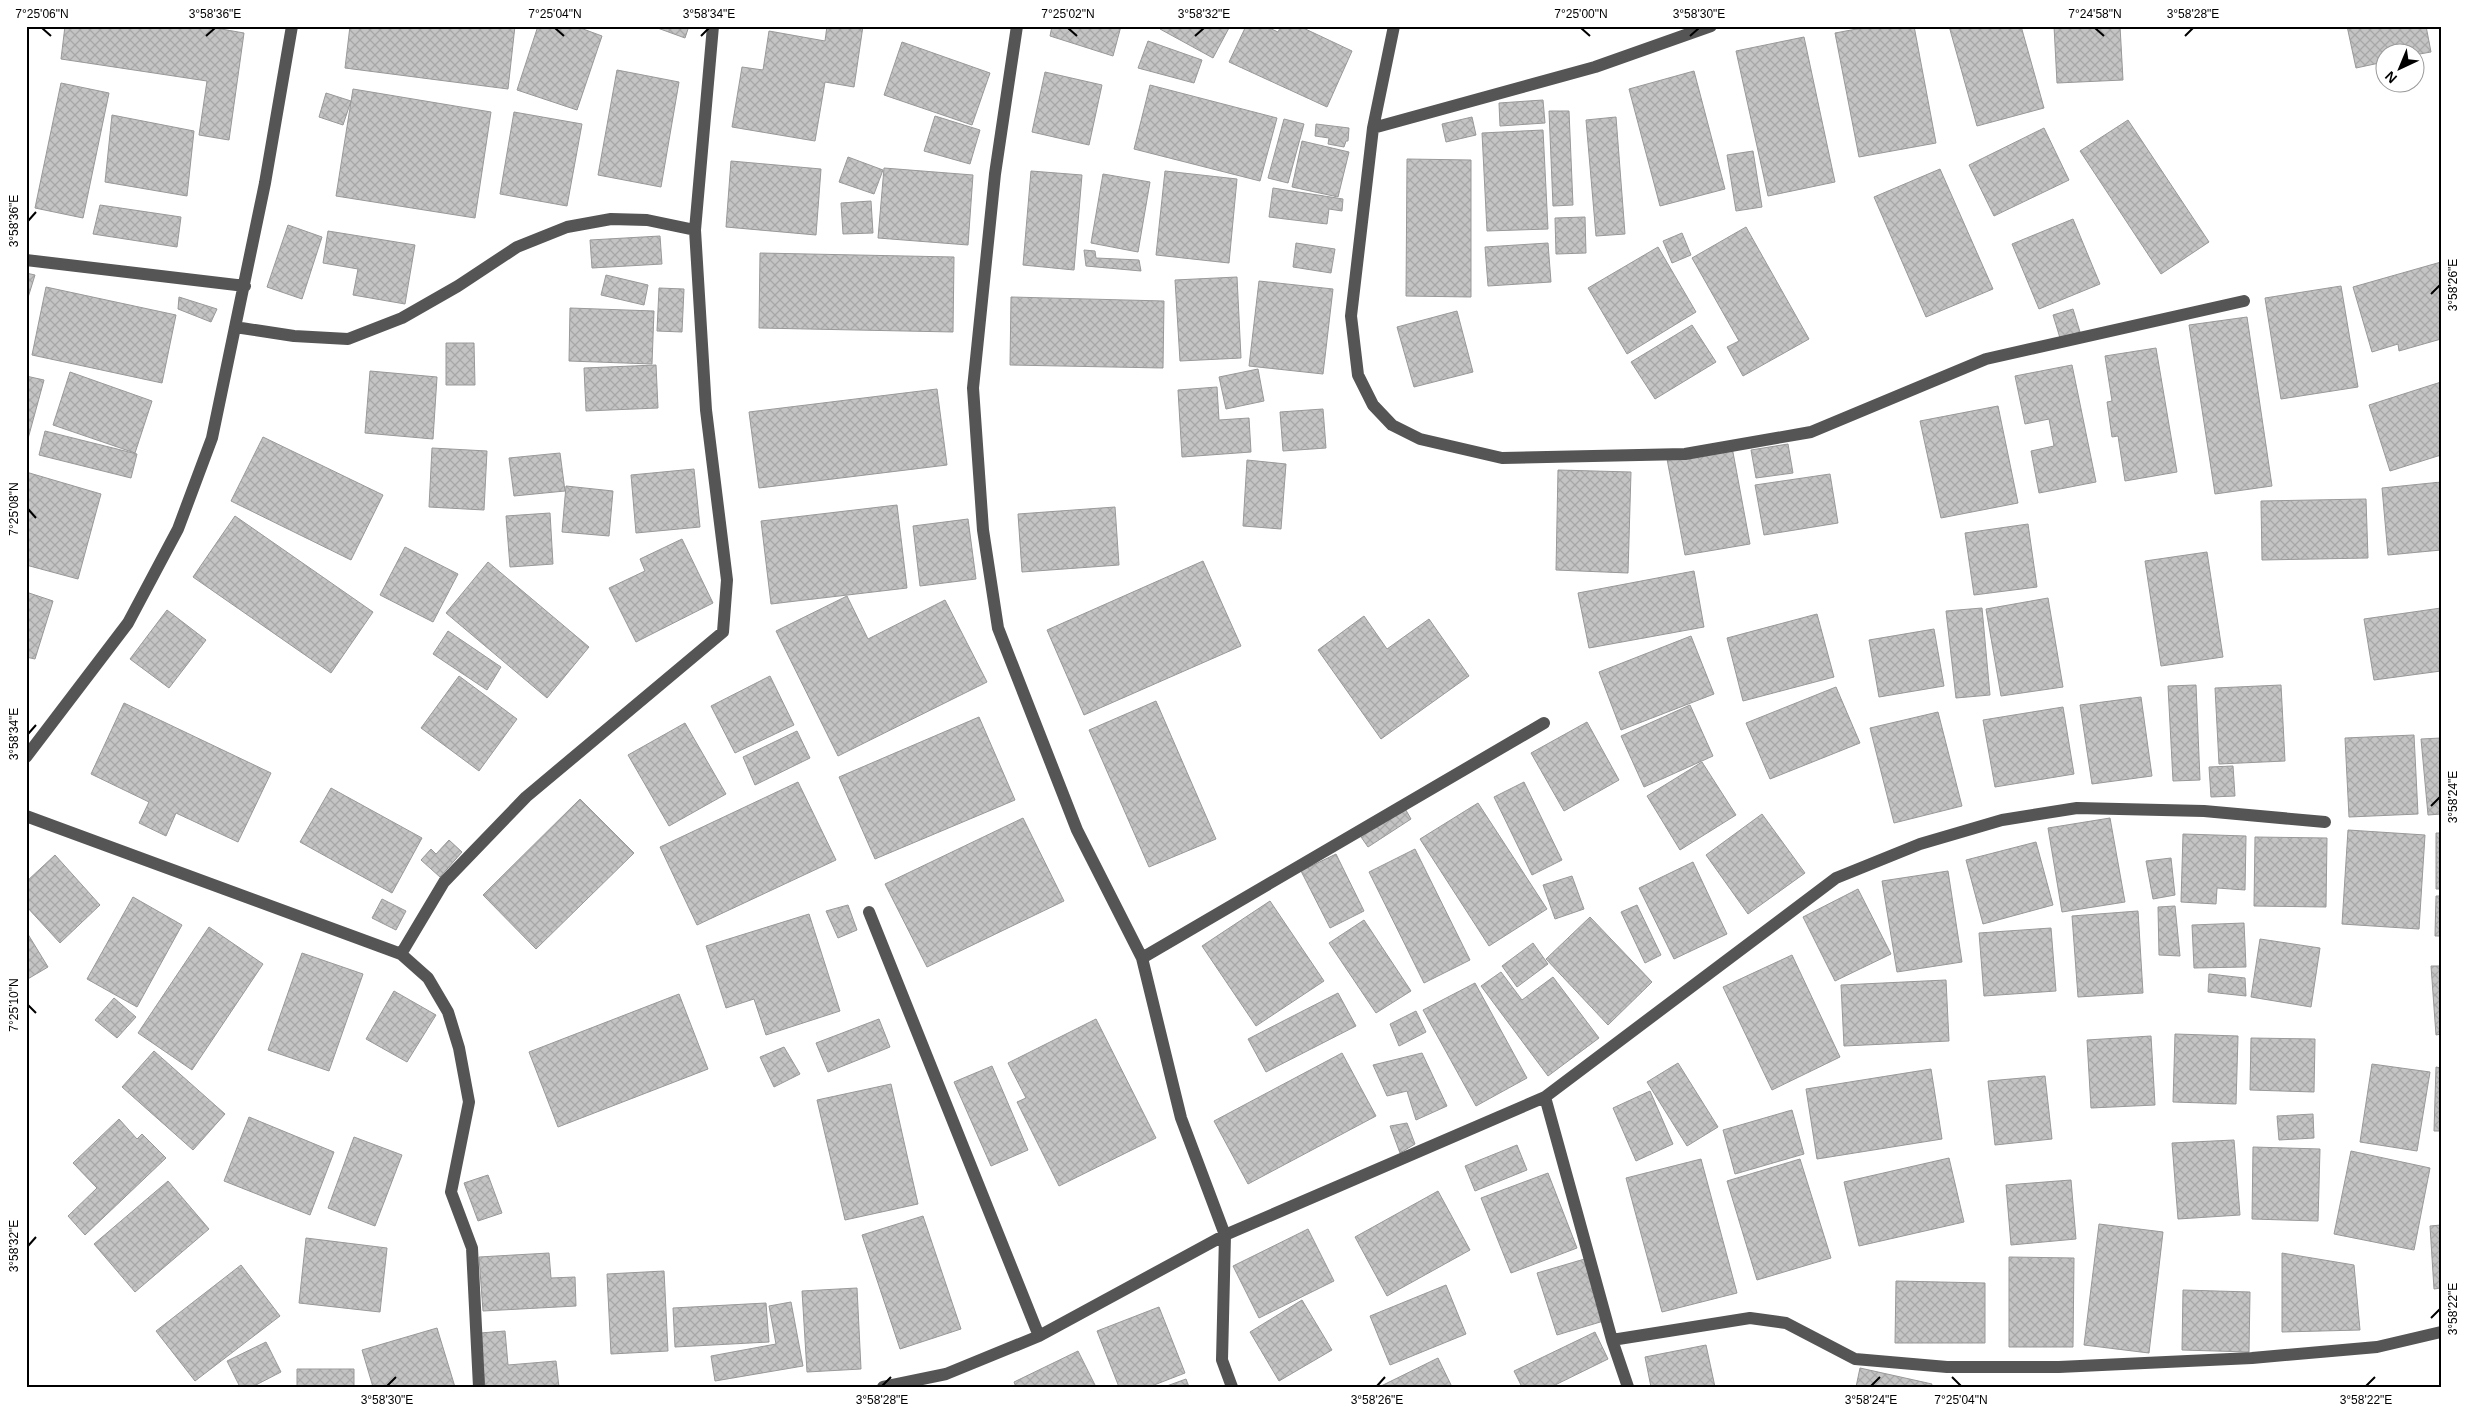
<svg xmlns="http://www.w3.org/2000/svg" width="2467" height="1413" viewBox="0 0 2467 1413" font-family="Helvetica,sans-serif">
<defs>
<pattern id="building-cross-hatch" width="8" height="8" patternUnits="userSpaceOnUse" patternTransform="scale(1.25)"><rect width="8" height="8" fill="#c4c4c4"/><path d="M0 0l8 8M0 8l8-8" fill="none" stroke="#a7a7a7"/></pattern>
</defs>
<rect width="100%" height="100%" fill="#fff"/>
<path fill="url(#building-cross-hatch)" stroke="#999" d="M65,26h139l40,7 -15,107 -30,-5 8,-54 -146,-22z
M350,26h165l-7,63 -163,-21z
M538,26h37l27,10 -25,74 -60,-20z
M652,26h37l-4,12z
M827,26h36l-9,61 -29,-5 -10,59 -83,-14 10,-60 21,3 6,-39 56,10z
M1052,26h69l-8,30 -63,-20z
M1162,26h68l-17,32 -53,-29z
M1246,26h19l13,6 3,-6h18l53,25 -25,56 -98,-45z
M1873,26h41l22,117 -77,14 -24,-124z
M1949,26h72l23,82 -67,18z
M2054,26h66l3,54 -66,3z
M2347,26h79l5,26 -17,3v-3h-30v10l-28,6z
M1804,37l31,145 -67,14 -32,-145z
M1148,41l54,19 -8,23 -56,-15z
M902,42l88,31 -18,52 -88,-30z
M617,70l62,12 -18,105 -63,-12z
M1694,71l31,118 -65,17 -31,-117z
M1045,72l57,13 -13,60 -57,-13z
M61,83l48,10 -26,125 -48,-10z
M1150,85l127,33 -17,63 -126,-32z
M353,89l138,23 -16,106 -139,-22z
M326,93l25,8 -8,24 -24,-8z
M1543,100l2,23 -45,3 -1,-23z
M1549,111h20l4,94 -20,1z
M514,112l68,12 -15,82 -67,-12z
M112,115l82,16 -7,65 -82,-14z
M935,116l45,14 -10,34 -46,-13z
M1472,117l4,18 -30,7 -4,-18z
M1616,117l9,117 -29,2 -10,-116z
M1284,119l20,5 -16,59 -20,-5z
M2128,120l81,122 -48,32 -81,-123z
M1316,124l33,4 -1,13h-2l-2,6 -16,-3 1,-6 -14,-2z
M2044,128l25,52 -75,36 -25,-51z
M1543,130l5,99 -61,2 -5,-98z
M1302,141l47,11 -11,45 -46,-10z
M1753,151l9,56 -26,4 -9,-56z
M848,157l35,13 -9,24 -35,-12z
M1407,159l64,1v137l-65,-1z
M731,161l90,8 -5,66 -90,-8z
M884,168l89,7 -5,70 -90,-7z
M1940,169l53,120 -67,28 -52,-120z
M1031,171l51,4 -8,95 -51,-5z
M1165,171l72,8 -8,84 -73,-8z
M1103,174l47,8 -12,70 -47,-9z
M1273,188l70,11 -1,12 -13,-2 -2,15 -58,-7z
M871,201l2,32 -30,1 -2,-31z
M100,205l81,12 -4,30 -84,-13z
M1585,217l1,36 -30,1 -1,-36z
M2073,219l27,65 -61,25 -27,-65z
M288,225l34,12 -20,62 -35,-12z
M1746,227l63,112 -66,37 -16,-29 12,-6 -47,-83z
M328,231l87,14 -10,59 -52,-9 5,-26 -35,-6z
M1682,233l9,22 -19,8 -9,-22z
M660,236l2,28 -70,4 -2,-28z
M1296,243l39,6 -4,24 -38,-6z
M1548,243l3,39 -63,4 -3,-39z
M1658,247l38,65 -69,42 -39,-66z
M1084,250l11,1 1,7 43,2 2,11 -55,-5z
M760,253l194,4 -1,75 -194,-4z
M2441,262v77l-42,12 -1,-7 -26,8 -19,-65z
M26,273l9,2 -9,29z
M606,275l42,10 -4,20 -43,-10z
M1237,277l4,81 -61,3 -5,-81z
M1259,281l74,8 -10,85 -74,-8z
M2341,286l17,101 -77,12 -16,-101z
M46,287l130,28 -14,68 -130,-28z
M659,288l25,1 -2,43 -25,-1z
M179,297l38,12 -6,13 -33,-13z
M1011,297l153,4 -1,67 -153,-3z
M570,308l84,3 -2,53 -83,-3z
M2073,309l7,23 -20,6 -7,-23z
M1457,311l16,61 -59,15 -17,-60z
M2247,317l25,169 -57,8 -26,-169z
M1692,325l24,37 -61,37 -24,-37z
M446,343h28l1,42h-29z
M2156,348l21,124 -52,9 -7,-45 -6,1 -5,-35 5,-1 -7,-45z
M656,365l2,43 -72,3 -2,-43z
M2072,365l24,117 -57,11 -8,-42 23,-5 -5,-27 -24,5 -10,-48z
M1258,369l6,32 -38,8 -7,-32z
M370,371l67,6 -4,62 -68,-6z
M70,372l82,29 -17,52 -82,-28z
M26,376l18,4 -18,66z
M2441,382v73l-51,16 -21,-66z
M1217,387l2,33 30,-2 2,34 -69,5 -4,-67z
M937,389l10,76 -188,23 -10,-76z
M1998,406l20,97 -77,15 -21,-97z
M1323,409l3,39 -43,3 -3,-39z
M45,431l92,23 -6,24 -92,-23z
M263,437l120,58 -32,65 -120,-59z
M1788,444l5,29 -37,5 -5,-28z
M1732,447l18,97 -65,11 -18,-96z
M432,448l55,3 -3,59 -55,-3z
M560,453l5,38 -51,5 -5,-38z
M1247,460l39,4 -5,65 -38,-3z
M694,469l6,58 -64,6 -5,-58z
M1558,470l73,2 -3,101 -72,-3z
M26,472l75,22 -23,85 -52,-14z
M1830,474l8,49 -74,12 -9,-50z
M2441,482v68l-53,5 -6,-67z
M566,486l47,5 -4,45 -47,-4z
M2366,499l2,59 -106,2 -1,-59z
M897,505l10,83 -136,16 -10,-83z
M1115,507l4,58 -97,7 -4,-58z
M550,513l3,51 -43,3 -4,-51z
M235,516l138,96 -42,61 -138,-96z
M968,519l8,60 -56,7 -7,-60z
M2028,524l9,63 -63,8 -9,-62z
M682,539l31,64 -77,39 -27,-54 36,-17 -5,-12z
M405,547l53,27 -25,48 -53,-27z
M2207,552l16,105 -62,9 -16,-105z
M1203,561l38,85 -157,69 -37,-85z
M488,562l101,85 -42,51 -101,-85z
M1694,571l10,56 -115,21 -11,-55z
M26,592l27,9 -18,58 -9,-2z
M847,596l21,43 77,-39 42,82 -149,74 -62,-125z
M2048,598l15,89 -62,9 -15,-87z
M1982,608l8,87 -34,3 -10,-87z
M2441,608v63l-67,9 -10,-61z
M167,610l39,30 -37,48 -39,-29z
M1817,614l17,63 -91,24 -16,-63z
M1364,616l23,33 42,-30 40,57 -88,63 -63,-89z
M1934,629l10,57 -65,11 -10,-57z
M448,631l53,36 -14,23 -54,-36z
M1691,636l23,58 -93,36 -22,-58z
M459,676l58,43 -38,52 -58,-43z
M770,676l24,49 -59,28 -24,-47z
M2196,685l4,95 -27,1 -5,-95z
M2281,685l4,76 -66,3 -4,-76z
M1836,687l24,56 -90,36 -24,-56z
M2141,697l11,79 -60,8 -12,-79z
M1156,701l60,138 -67,28 -60,-137z
M124,703l147,70 -33,69 -62,-29 -10,23 -27,-13 10,-21 -58,-28z
M1690,705l23,51 -69,31 -23,-51z
M2063,707l11,67 -79,13 -12,-67z
M1938,712l24,94 -68,17 -24,-95z
M979,717l36,83 -140,59 -36,-82z
M1587,722l32,58 -55,31 -33,-58z
M685,723l41,71 -57,32 -41,-71z
M797,731l13,27 -55,27 -12,-28z
M2414,735l4,79 -69,3 -4,-79z
M2441,738v76l-13,1 -7,-76z
M1702,762l34,53 -56,35 -33,-54z
M2233,766l2,30 -24,1 -2,-30z
M798,782l38,78 -139,65 -37,-78z
M1524,782l38,78 -30,15 -38,-78z
M331,788l91,50 -30,55 -92,-51z
M580,799l54,54 -98,96 -53,-54z
M1478,803l69,106 -58,37 -69,-107z
M1403,805l8,14 -43,28 -9,-13z
M1762,814l43,59 -57,41 -42,-59z
M1023,818l41,83 -137,66 -42,-83z
M2110,818l15,84 -63,10 -14,-84z
M2348,830l77,5 -6,94 -77,-5z
M2436,833h5v56h-5z
M2183,834l63,2 -1,54 -28,-2 -1,16 -35,-2z
M2255,837l72,1 -1,69 -72,-1z
M449,840l13,12 -22,25 -19,-17 10,-11 5,5z
M2036,842l17,63 -70,19 -17,-64z
M1415,849l55,111 -46,23 -55,-111z
M1336,854l28,57 -34,17 -29,-57z
M55,855l45,50 -40,38 -34,-37v-24z
M2171,858l4,37 -22,4 -7,-38z
M1693,862l34,72 -53,25 -35,-71z
M1948,871l14,91 -65,10 -15,-91z
M1572,876l12,33 -29,10 -12,-34z
M1858,889l33,65 -56,27 -32,-64z
M2436,896h5v40h-6z
M133,897l49,28 -45,82 -50,-28z
M382,899l24,12 -10,19 -24,-12z
M1270,901l54,80 -68,45 -54,-80z
M848,905l9,25 -19,8 -12,-27z
M1637,905l24,50 -16,8 -24,-51z
M2175,906l5,50 -21,-1 -1,-48z
M2138,911l5,82 -65,4 -6,-81z
M809,914l31,97 -74,24 -12,-36 -28,9 -20,-62z
M1590,917l62,65 -44,43 -62,-66z
M1364,920l47,71 -35,22 -47,-70z
M2244,923l2,44 -52,1 -2,-43z
M209,927l54,37 -71,106 -54,-37z
M2051,928l5,63 -72,5 -5,-63z
M26,931l22,36 -22,13z
M2260,939l60,9 -9,59 -60,-10z
M1533,943l15,21 -31,23 -15,-21z
M302,953l61,21 -34,97 -61,-21z
M1792,955l48,102 -68,33 -49,-103z
M2431,966h10v68l-5,1z
M1501,972l21,28 31,-23 46,61 -51,38 -67,-90z
M2209,974l36,4 1,18 -38,-4z
M1946,980l3,61 -105,5 -3,-61z
M1475,983l52,95 -51,28 -53,-96z
M394,991l42,24 -29,47 -41,-23z
M1338,993l18,33 -90,46 -18,-33z
M679,994l29,75 -150,58 -29,-75z
M114,998l22,19 -19,21 -22,-18z
M1416,1011l10,21 -27,14 -9,-22z
M879,1019l11,28 -62,25 -12,-29z
M1096,1019l60,119 -97,48 -42,-84 9,-4 -18,-35z
M2175,1034l63,2 -2,68 -63,-2z
M2151,1036l4,69 -64,3 -4,-68z
M2251,1038l64,1 -1,53 -64,-2z
M784,1047l16,27 -26,13 -14,-30z
M154,1051l71,63 -32,36 -71,-63z
M1342,1053l34,63 -128,68 -34,-63z
M1422,1053l25,53 -31,14 -9,-29 -20,5 -14,-31z
M1678,1063l40,64 -31,19 -40,-64z
M2372,1064l58,8 -13,79 -57,-9z
M992,1066l36,84 -37,16 -37,-84z
M2436,1067l5,1v63h-7z
M1931,1069l11,70 -125,20 -11,-70z
M2045,1076l7,63 -57,6 -7,-64z
M891,1084l27,120 -73,16 -28,-120z
M1650,1091l23,53 -37,17 -23,-53z
M1792,1110l12,44 -69,20 -12,-44z
M2313,1114l1,24 -35,2 -2,-24z
M249,1117l85,35 -24,63 -86,-34z
M119,1119l18,20 5,-5 24,24 -81,77 -17,-19 29,-28 -24,-25z
M1407,1123l8,21 -15,9 -10,-27z
M354,1137l48,18 -27,71 -47,-18z
M2234,1140l6,75 -62,4 -6,-76z
M1517,1145l10,25 -52,21 -10,-25z
M2253,1147l67,2 -2,72 -66,-2z
M2351,1151l79,17 -16,82 -80,-16z
M1949,1158l15,64 -105,24 -15,-64z
M1701,1159l36,134 -75,19 -36,-134z
M1800,1159l31,99 -74,22 -30,-99z
M1548,1173l29,75 -66,25 -30,-75z
M488,1175l14,38 -24,8 -14,-38z
M2071,1180l5,59 -65,6 -5,-60z
M168,1181l41,48 -74,63 -41,-48z
M1438,1191l32,59 -83,46 -32,-59z
M923,1216l38,113 -61,20 -38,-114z
M2099,1224l64,8 -14,121 -65,-8z
M2441,1225v63l-7,1 -4,-63z
M1308,1229l26,52 -75,37 -26,-52z
M306,1238l81,10 -7,64 -81,-9z
M549,1253l2,25 24,-1 1,29 -93,5 -4,-54z
M2282,1253l72,12 6,65 -78,2z
M2009,1257l65,1 -1,89h-64z
M1588,1258l19,62 -50,15 -20,-62z
M241,1265l39,51 -85,65 -39,-50z
M664,1271l4,80 -57,3 -4,-80z
M1896,1281l89,2v60h-90z
M1446,1285l20,49 -76,31 -20,-49z
M857,1288l4,81 -54,3 -5,-81z
M2183,1290l67,2 -1,60 -67,-2z
M1302,1300l30,50 -53,31 -29,-49z
M791,1302l12,64 -88,15 -4,-25 65,-12 -7,-38z
M766,1303l3,39 -94,5 -2,-39z
M1159,1307l26,66 -36,14h-30l-22,-56z
M437,1328l18,59h-82l-11,-37z
M505,1331l3,34 48,-4 3,26h-74l-5,-54z
M1595,1332l13,27 -57,28h-29l-8,-16z
M266,1342l15,30 -29,15h-12l-13,-26z
M1706,1345l9,42h-64l-6,-30z
M1078,1351l18,36h-80l-2,-5z
M1438,1358l14,29h-73z
M1860,1368l72,16 -1,3h-75z
M297,1369h57v18h-57z
M1186,1379l3,8h-25z"/>
<g fill="none" stroke-linecap="round" stroke-linejoin="round">
<path stroke="#555" stroke-width="12" d="M1017,26l-22,148 -22,214 10,142 15,98 79,202 65,128 39,160 44,117 -3,125 10,27
M1394,26l-21,102 -22,188 7,59 15,30 19,20 28,14 82,19 183,-4 126,-22 175,-73 258,-58
M1373,128l222,-61 116,-41
M26,260l219,26
M235,327l59,9 54,3 54,-21 56,-32 59,-39 50,-20 44,-8 36,1 48,10
M26,757l102,-134 50,-94 34,-91 53,-255 27,-157
M26,816l375,138 27,24 20,34 11,36 10,54 -18,90 21,56 7,139
M869,912l170,424
M401,954l43,-72 82,-85 197,-165 4,-52 -21,-170 -11,-180 18,-204
M1142,958l402,-235
M1545,1097l67,243 16,47
M1612,1340l138,-22 36,5 69,36 92,8h112l193,-9 125,-11 64,-15
M883,1387l63,-13 93,-38 186,-101 320,-138 291,-219 84,-34 82,-24 75,-12 127,3 121,11"/>
</g>
<path fill="none" stroke="#000" stroke-width="2" d="M42,28l9,8M555,28l9,8M1068,28l9,8M1581,28l9,8M2095,28l9,8M206,36l9,-8M701,36l8,-8M1195,36l9,-8M1690,36l9,-8M2185,36l8,-8M28,221l8,-9M2431,294l9,-9M28,509l8,9M28,734l8,-9M2431,806l9,-9M28,1005l8,8M28,1246l8,-9M2431,1318l9,-9M1952,1377l9,9M387,1386l9,-9M882,1386l9,-9M1377,1386l8,-9M1871,1386l9,-9M2366,1386l9,-9"/>
<rect width="2467" height="1413" fill="none" stroke="#ffffff" stroke-width="55"/>
<g transform="translate(2400 68) rotate(224)"><circle r="24" fill="#ffffff" stroke="#999999"/>
<path d="M0-4L9 19L0 12L-9 19Z" fill="#000000"/>
<text y="-8" font-size="14" font-weight="bold" text-anchor="middle" fill="#000000">N</text>
</g>
<rect x="28" y="28" width="2412" height="1358" fill="none" stroke="#000" stroke-width="2"/>
<g font-size="12" text-anchor="middle" fill="#000">
<text x="42" y="18">7°25'06"N</text>
<text x="215" y="18">3°58'36"E</text>
<text x="555" y="18">7°25'04"N</text>
<text x="709" y="18">3°58'34"E</text>
<text x="1068" y="18">7°25'02"N</text>
<text x="1204" y="18">3°58'32"E</text>
<text x="1581" y="18">7°25'00"N</text>
<text x="1699" y="18">3°58'30"E</text>
<text x="2095" y="18">7°24'58"N</text>
<text x="2193" y="18">3°58'28"E</text>
<text transform="translate(14 221) rotate(-90)" y="4">3°58'36"E</text>
<text transform="translate(2453 285) rotate(-90)" y="4">3°58'26"E</text>
<text transform="translate(14 509) rotate(-90)" y="4">7°25'08"N</text>
<text transform="translate(14 734) rotate(-90)" y="4">3°58'34"E</text>
<text transform="translate(2453 797) rotate(-90)" y="4">3°58'24"E</text>
<text transform="translate(14 1005) rotate(-90)" y="4">7°25'10"N</text>
<text transform="translate(14 1246) rotate(-90)" y="4">3°58'32"E</text>
<text transform="translate(2453 1309) rotate(-90)" y="4">3°58'22"E</text>
<text x="387" y="1404">3°58'30"E</text>
<text x="882" y="1404">3°58'28"E</text>
<text x="1377" y="1404">3°58'26"E</text>
<text x="1871" y="1404">3°58'24"E</text>
<text x="1961" y="1404">7°25'04"N</text>
<text x="2366" y="1404">3°58'22"E</text>
</g>
</svg>
